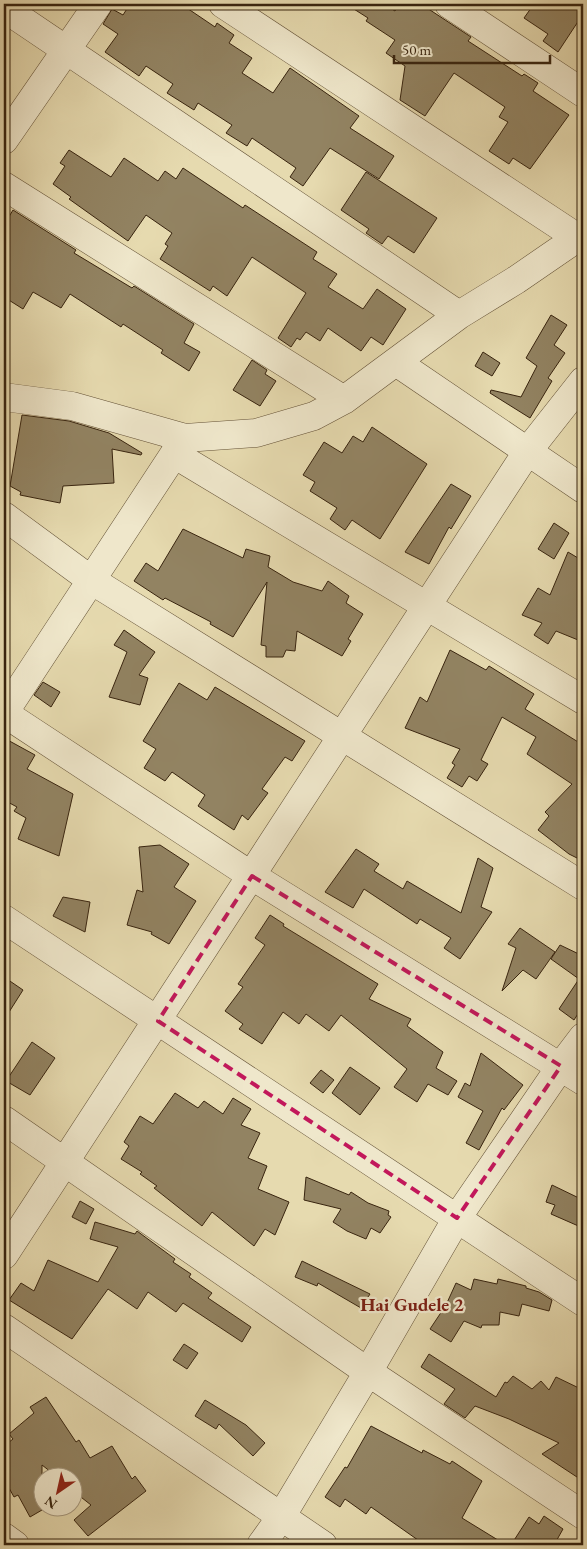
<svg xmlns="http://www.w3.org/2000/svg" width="587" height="1549" viewBox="0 0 587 1549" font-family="'EB Garamond',serif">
<rect width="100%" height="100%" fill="#e6daaf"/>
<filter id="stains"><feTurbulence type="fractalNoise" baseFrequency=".004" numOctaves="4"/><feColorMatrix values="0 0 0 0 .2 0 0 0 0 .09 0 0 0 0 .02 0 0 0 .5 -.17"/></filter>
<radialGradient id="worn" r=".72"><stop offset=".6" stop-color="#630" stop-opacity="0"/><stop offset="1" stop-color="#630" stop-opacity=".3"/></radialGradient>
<path fill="#928362" stroke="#38240f" d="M130,4h51l34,23 2,-4 17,12 -5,8 23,15 -10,15 31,20 17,-25 69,48 -9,12 44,28 -15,23 -49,-31 -27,38 -13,-9 6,-9 -44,-30 -5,8 -21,-13 6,-8 -34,-22 -4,7 -27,-17 6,-9 -27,-18 -7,10 -34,-24 13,-18 -15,-10 9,-15 11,6z
M346,4h38l11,7 4,-7h22l50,33 -3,4 54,35 2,-2 14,9 -5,8 36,24 -39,54 -17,-11 -4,6 -20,-13 19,-29 -9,-5 6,-10 -51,-34 -29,43 -25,-16 5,-34 -19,-13 9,-13 -29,-19 2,-3z
M534,4h49v10l-25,38 -15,-11 5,-7 -24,-16z
M69,150l42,27 13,-19 34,23 7,-10 11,8 7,-11 60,40 2,-3 72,47 -4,7 24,15 -9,13 35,22 14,-20 29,20 -23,36 -12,-8 -10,14 -33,-23 -8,13 -14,-9 -6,8 -3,-2 -6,9 -13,-9 28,-45 -54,-36 -25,39 -14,-10 -3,5 -50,-32 8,-13 -3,-2 7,-11 -26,-18 -18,26 -59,-42 2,-2 -18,-13 12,-18 -5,-3z
M366,172l71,46 -23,35 -26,-17 -6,8 -16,-11 3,-4 -28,-19z
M13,210l63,40 -2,3 58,35 2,-2 60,38 -10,19 16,9 -11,19 -28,-18 2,-3 -40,-26 -2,3 -51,-33 -9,14 -28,-16 -10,17 -19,-12v-72z
M551,315l16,10 -13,20 11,8 -17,25 4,3 -22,37 -40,-25 1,-3 30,7 16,-31 -11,-8z
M483,352l17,11 -8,13 -17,-10z
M252,360l15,10 -2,4 11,7 -16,25 -27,-16z
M22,415l47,6 40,12 33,20 -1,2 -29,-6 2,34 -51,3 -3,17 -40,-8 1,-3 -11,-6z
M372,427l55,37 -47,75 -28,-19 -7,10 -15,-11 7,-11 -27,-17 5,-9 -12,-7 21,-33 18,11 11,-17 10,6z
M451,484l20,12 -20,33 -2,-2 -20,37 -24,-12z
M554,523l15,10 -15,26 -16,-10z
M183,529l60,29 3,-9 24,7 -2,11 25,15 29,9 6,-10 21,15 -3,7 17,11 -15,25 3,2 -9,15 -45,-25 -2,20 -9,-1 -3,7h-17v-11l-5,-1 6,-63 -34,55 -23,-13 1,-2 -46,-24 -2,2 -29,-19 12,-18 12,8z
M568,552l15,9v81l-27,-11 -8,13 -14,-9 8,-12 -20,-8 16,-27 12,7z
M124,630l31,22 -16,23 9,3 -8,27 -31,-8 18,-45 -13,-7z
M450,650l36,20 3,-4 45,28 -9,15 58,36v116l-14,-7 -31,-24 11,-14 -4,-4 27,-28 -45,-30 9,-17 -34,-20 -21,43 7,4 -11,17 -8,-5 -7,11 -15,-9 8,-13 -3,-2 8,-14 -55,-21 15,-31 7,5z
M43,682l17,10 -9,15 -17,-12z
M179,683l28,17 8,-13 90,54 -13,20 -7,-4 -23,32 6,4 -20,27 -6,-5 -8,15 -36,-24 7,-11 -33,-23 -7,9 -21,-13 12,-19 -13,-8z
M4,738l31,17 -8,14 46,25 -14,62 -41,-17 8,-21 -12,-7 3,-4 -13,-7v-32l5,-10 -5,-2z
M160,845l29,19 -15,23 22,14 -27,43 -18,-10 1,-2 -25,-7 10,-35 6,2 -4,-45z
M356,849l23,15 -5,7 29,18 4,-8 54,32 17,-55 15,10 -12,39 11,5 -32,47 -16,-11 7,-10 -31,-19 -3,5 -53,-35 -11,19 -28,-16z
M63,897l27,5 -5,30 -32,-16z
M270,915l14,9 -1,2 95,58 -9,15 42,20 -4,7 36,26 -7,16 21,13 -9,14 -20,-11 -11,18 -23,-15 13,-18 -66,-54 -12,16 -23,-17 -7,10 -16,-12 -21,32 -23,-15 4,-5 -18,-13 18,-24 -5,-3 27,-39 -10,-7z
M520,928l35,24 -19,27 -13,-9 -21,21 14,-43 -8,-4z
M560,945l23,11v50l-9,14 -15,-11 20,-30 -28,-20z
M4,977l19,13 -19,30z
M32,1042l23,16 -25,37 -24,-14z
M481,1053l42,32 -19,25 -2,-2 -23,42 -13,-7 17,-32 -25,-14 7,-14 5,3z
M350,1067l30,21 -20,27 -28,-22z
M321,1070l13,10 -11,13 -13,-10z
M175,1093l23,15 6,-7 19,13 10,-16 18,11 -10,16 19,8 -12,25 19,8 -9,23 31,13 -14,33 -10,-6 -11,17 -42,-34 -10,14 -48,-38 3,-2 -17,-12 2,-2 -21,-13 8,-13 -5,-4 16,-26 13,8z
M306,1177l43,18 2,-3 17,11 21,8 -1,4 3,2 -11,16 -9,-5 -5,11 -19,-8 -14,-9 8,-13 -37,-9z
M552,1185l31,15v28l-32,-14 4,-9 -9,-3z
M80,1201l14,8 -8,15 -14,-7z
M95,1222l40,12 2,-3 38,28 -2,3 18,12 -2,3 23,16 -4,5 43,29 -9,15 -59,-39 -7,9 -28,-20 -11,17 -29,-20 -36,50 -63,-39 12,-17 13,8 14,-31 50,22 20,-35 -28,-8z
M302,1261l68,33 -9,14 -43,-25 -1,3 -22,-9z
M474,1279l23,5 1,-5 28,7v2l13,4 13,8 -3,11 -27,-7 -3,12 -19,-4 -1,13h-17l-1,3 -17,-7 -13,21 -21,-13 16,-24 10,-22 15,7z
M184,1344l14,9 -11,16 -14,-9z
M429,1354l67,43 9,-15 2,1 6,-7 19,13 9,-8 8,9 7,-13 27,13v91l-41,-27 17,-11 -50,-24 -34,-13 -10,12 -21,-14 11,-15 -34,-22z
M46,1397l30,45 3,-2 11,18 22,-12 20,33 3,-3 11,15 -58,45 -14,-16 17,-15 -19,-15v-14h-16l-14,-11v45l-12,7 -12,-22 -4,2 -10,-18v-33l9,-7 -4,-5 25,-21 -4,-6z
M205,1400l41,25 19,18 -12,13 -34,-32 -3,5 -21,-13z
M371,1426l51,27 1,-3 27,14 2,-3 30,20 -20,37 44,27h-81l-54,-38 -5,7 -21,-15 -5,8 -15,-10 20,-30 2,1z
M544,1516l19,13 -9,16h-43l18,-28 10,7z"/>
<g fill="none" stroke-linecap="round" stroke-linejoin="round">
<defs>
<path id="minor" d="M223,4l355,234
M449,4l134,89
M4,8l455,307
M4,140l94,-136
M4,186l340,214
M396,362l187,127
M4,397l68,9 113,32 71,-5 58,-17 30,-16 115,-85 57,-35 67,-46
M174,454l409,246
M4,516l87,64 492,306
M4,713l248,163 331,205
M4,713l180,-274
M4,919l579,383
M4,1120l364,252 215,143
M4,1255l523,-803 56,-71
M4,1328l319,217
M4,1537l11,8
M261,1545l20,-28 87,-145 89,-154 104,-152 22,-29"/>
</defs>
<use href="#minor" stroke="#645237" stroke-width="29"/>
<use href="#minor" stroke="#efe7cb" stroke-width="28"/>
</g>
<path fill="none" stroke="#c2185b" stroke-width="4" stroke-dasharray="10 6" stroke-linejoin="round" d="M252,876l309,190 -104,152 -299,-197z"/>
<g text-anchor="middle" stroke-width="4.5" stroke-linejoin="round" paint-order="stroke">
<g font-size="19" font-weight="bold" fill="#7a1f14" stroke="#efe7cb">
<text x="412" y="1311">Hai Gudele 2</text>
</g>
</g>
<rect width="587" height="1549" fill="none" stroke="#e6daaf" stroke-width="20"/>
<rect x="5" y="5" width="577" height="1539" fill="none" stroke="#38240f" stroke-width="2.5"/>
<rect x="10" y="10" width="567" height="1529" fill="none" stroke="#38240f"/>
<g transform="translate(58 1492) rotate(214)"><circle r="24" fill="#efe7cb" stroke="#a69980"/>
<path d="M0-4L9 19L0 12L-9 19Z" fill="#8f2418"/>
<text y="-8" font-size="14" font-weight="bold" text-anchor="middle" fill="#38240f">N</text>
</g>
<path d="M394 55v8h156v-8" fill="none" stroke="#38240f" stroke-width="2.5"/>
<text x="402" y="55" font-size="15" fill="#38240f" stroke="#efe7cb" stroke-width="4" paint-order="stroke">50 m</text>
<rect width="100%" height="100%" filter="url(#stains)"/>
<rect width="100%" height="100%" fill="url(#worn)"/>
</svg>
